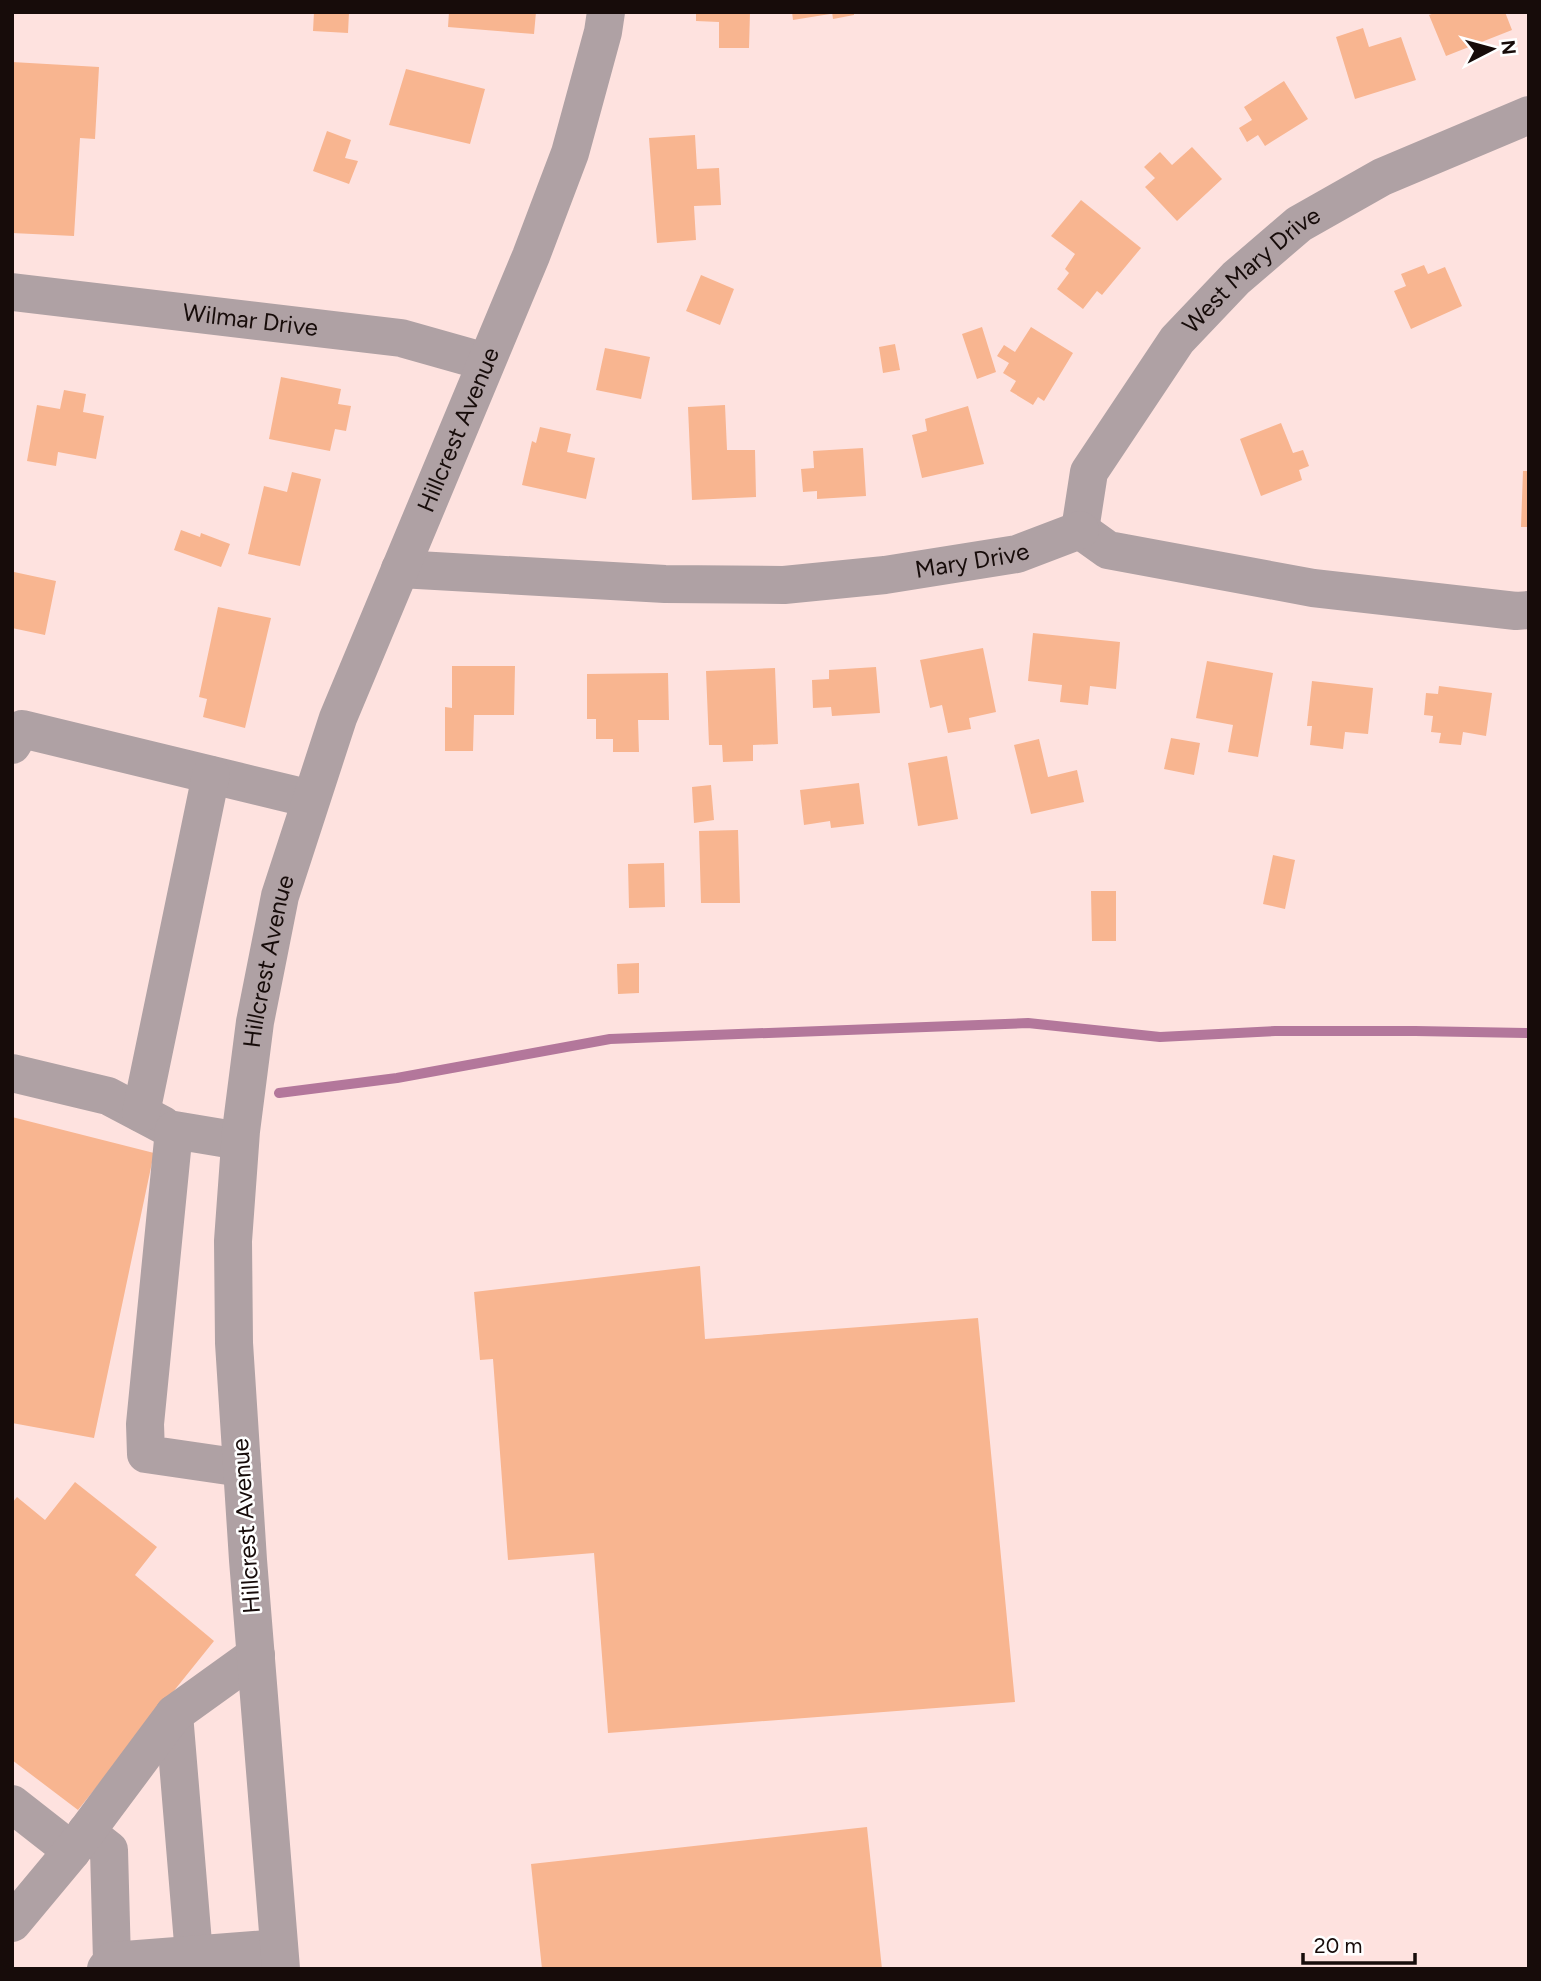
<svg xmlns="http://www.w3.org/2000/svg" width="1541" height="1981" viewBox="0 0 1541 1981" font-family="Figtree,sans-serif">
<rect width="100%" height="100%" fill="#fee2df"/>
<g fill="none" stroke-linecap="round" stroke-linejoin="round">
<path stroke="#b3779b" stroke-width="10" d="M279,1093l118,-15 213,-39 418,-16 132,14 115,-6h140l114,2"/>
</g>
<path fill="#f8b590" d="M314,12h35l-1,21 -35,-2z
M449,12h87l-2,22 -86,-7z
M696,12h54l-1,36h-30v-26l-23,-1z
M792,12h37l1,2 -37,6z
M832,12h22v3l-21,4z
M1437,12h68l7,18 -66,26 -17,-41z
M1363,28l6,19 32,-10 15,43 -61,19 -19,-62z
M12,62l87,5 -4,72 -15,-1 -6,98 -62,-3z
M406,69l79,20 -15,55 -81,-19z
M1284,81l24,38 -43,27 -7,-11 -11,7 -8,-14 13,-8 -8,-13z
M327,131l24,9 -6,18 13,3 -9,23 -36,-13z
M695,135l2,34 22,-1 2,37 -27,1 2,34 -39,3 -8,-105z
M1192,147l30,32 -45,42 -32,-34 10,-9 -11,-11 16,-15 12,13z
M1081,200l60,48 -39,47 -5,-4 -14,18 -26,-20 12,-16 -4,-4 10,-15 -24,-18z
M1424,265l4,9 17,-7 17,39 -51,23 -17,-38 12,-5 -5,-12z
M701,275l33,14 -14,36 -34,-14z
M982,327l14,45 -19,7 -15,-45z
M1031,327l42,26 -29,48 -6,-4 -5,8 -23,-14 6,-10 -13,-8 6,-10 -12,-7 7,-11 11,7z
M895,344l5,26 -17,3 -4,-26z
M605,348l45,9 -9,42 -45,-9z
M281,377l60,12 -3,15 13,2 -5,25 -11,-2 -5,22 -61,-12z
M64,390l22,4 -3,18 21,4 -8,43 -38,-7 -2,14 -29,-5 10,-56 23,4z
M725,405l2,45h28l1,47 -64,3 -4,-93z
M968,406l16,58 -62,14 -10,-43 15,-4 -2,-12z
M1281,423l12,30 10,-3 6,16 -10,4 3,10 -41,16 -21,-57z
M540,427l31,7 -4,18 28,6 -9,41 -64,-14 10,-44 4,2z
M863,448l3,48 -49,3v-8l-14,1 -2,-23 13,-1 -1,-17z
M1523,471h6v56h-8z
M292,472l29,7 -21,87 -52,-12 16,-68 23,6z
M181,530l19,7 1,-4 29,11 -9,23 -47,-17z
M14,572l42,9 -11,54 -33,-7z
M218,607l53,11 -26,110 -42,-11 4,-18 -8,-2z
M1033,633l87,9 -4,47 -26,-3 -2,19 -28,-3 2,-17 -34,-4z
M983,648l13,64 -27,6 2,11 -23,4 -6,-28 -12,3 -10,-48z
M1207,661l66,12 -15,84 -30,-5 5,-27 -37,-7z
M452,666h63l-1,49h-40l-1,36h-28v-44l7,1z
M876,667l4,46 -48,3 -1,-9 -18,1 -1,-28 17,-1v-9z
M775,668l3,76 -25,1v16l-30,1 -1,-17h-13l-3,-74z
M668,673l1,47h-31l1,32h-26v-13h-17v-20h-9v-45z
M1312,681l61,7 -5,46 -23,-2 -2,17 -33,-4 2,-19h-5z
M1439,686l53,7 -6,43 -23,-4 -2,13 -22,-2 2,-10 -10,-1 2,-16 -9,-1 2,-22 12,1z
M1171,738l29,5 -6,32 -30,-6z
M1039,739l9,38 29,-7 7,32 -53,12 -17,-69z
M947,756l11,63 -40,7 -10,-63z
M859,783l5,41 -33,4 -1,-7 -26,4 -4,-35z
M711,785l3,35 -20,3 -2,-36z
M738,830l2,73h-39l-2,-72z
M1273,855l22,5 -10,49 -22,-5z
M664,863l1,44 -36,1 -1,-44z
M1091,891h25v50h-24z
M639,963v30l-21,1 -1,-30z
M12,1117l142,36 -60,285 -82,-15z
M700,1266l5,73 273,-21 37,384 -407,31 -14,-180 -86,7 -15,-201 -13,1 -6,-68z
M75,1482l82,65 -22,28 79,66 -136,169 -66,-50v-257l5,-6 28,23z
M867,1827l15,142h-340l-11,-105z"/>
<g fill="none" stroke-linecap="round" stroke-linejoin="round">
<g stroke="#afa1a4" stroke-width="38">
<path id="s1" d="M12,292l389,46 85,24"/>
<path id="s2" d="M1080,530l9,-58 88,-132 59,-62 63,-54 83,-47 147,-62"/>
<path d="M1080,530l28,20 205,38 203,23 13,-1"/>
<path id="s3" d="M400,569l265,15 119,1 101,-10 132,-21 63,-24"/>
<path d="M12,745l10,-16 289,70"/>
<path d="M12,1073l96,23 55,29"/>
<path d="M141,1113l70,-338"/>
<path d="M240,1141l-66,-11 -29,294 1,30 96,14"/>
<path d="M174,1714l20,241"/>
<path d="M12,1804l60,47"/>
<path d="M86,1832l23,18 3,111 -6,8"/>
<path d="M12,1923l60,-72 102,-137 82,-59"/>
<path d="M112,1961l167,-13"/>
<path id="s4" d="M281,1969l-33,-409 -14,-217 -1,-102 8,-110 14,-109 25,-126 58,-178 193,-462 39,-103 33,-121 3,-20"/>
</g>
</g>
<g text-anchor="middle" stroke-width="5" stroke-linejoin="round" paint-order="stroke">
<g font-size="24" fill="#170c0a" stroke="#fff">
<text dy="8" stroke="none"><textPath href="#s2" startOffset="320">West Mary Drive</textPath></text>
<text dy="8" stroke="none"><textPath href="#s1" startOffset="240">Wilmar Drive</textPath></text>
<text dy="8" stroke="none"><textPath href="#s4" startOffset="1578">Hillcrest Avenue</textPath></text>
<text dy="8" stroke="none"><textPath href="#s3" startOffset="574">Mary Drive</textPath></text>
<text dy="8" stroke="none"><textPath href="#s4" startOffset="1012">Hillcrest Avenue</textPath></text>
<text transform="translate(246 1526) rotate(-94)" y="8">Hillcrest Avenue</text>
</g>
</g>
<rect width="1541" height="1981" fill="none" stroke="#170c0a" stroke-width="28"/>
<g transform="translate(1492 49) rotate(84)" stroke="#ffffff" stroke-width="5" paint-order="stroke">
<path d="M0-5L12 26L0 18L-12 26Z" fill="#170c0a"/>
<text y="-10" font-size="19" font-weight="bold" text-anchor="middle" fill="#170c0a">N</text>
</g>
<path d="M1303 1953v10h112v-10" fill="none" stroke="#170c0a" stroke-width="3.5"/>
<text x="1314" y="1953" font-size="21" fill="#170c0a" stroke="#ffffff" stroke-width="5" paint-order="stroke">20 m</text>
</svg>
